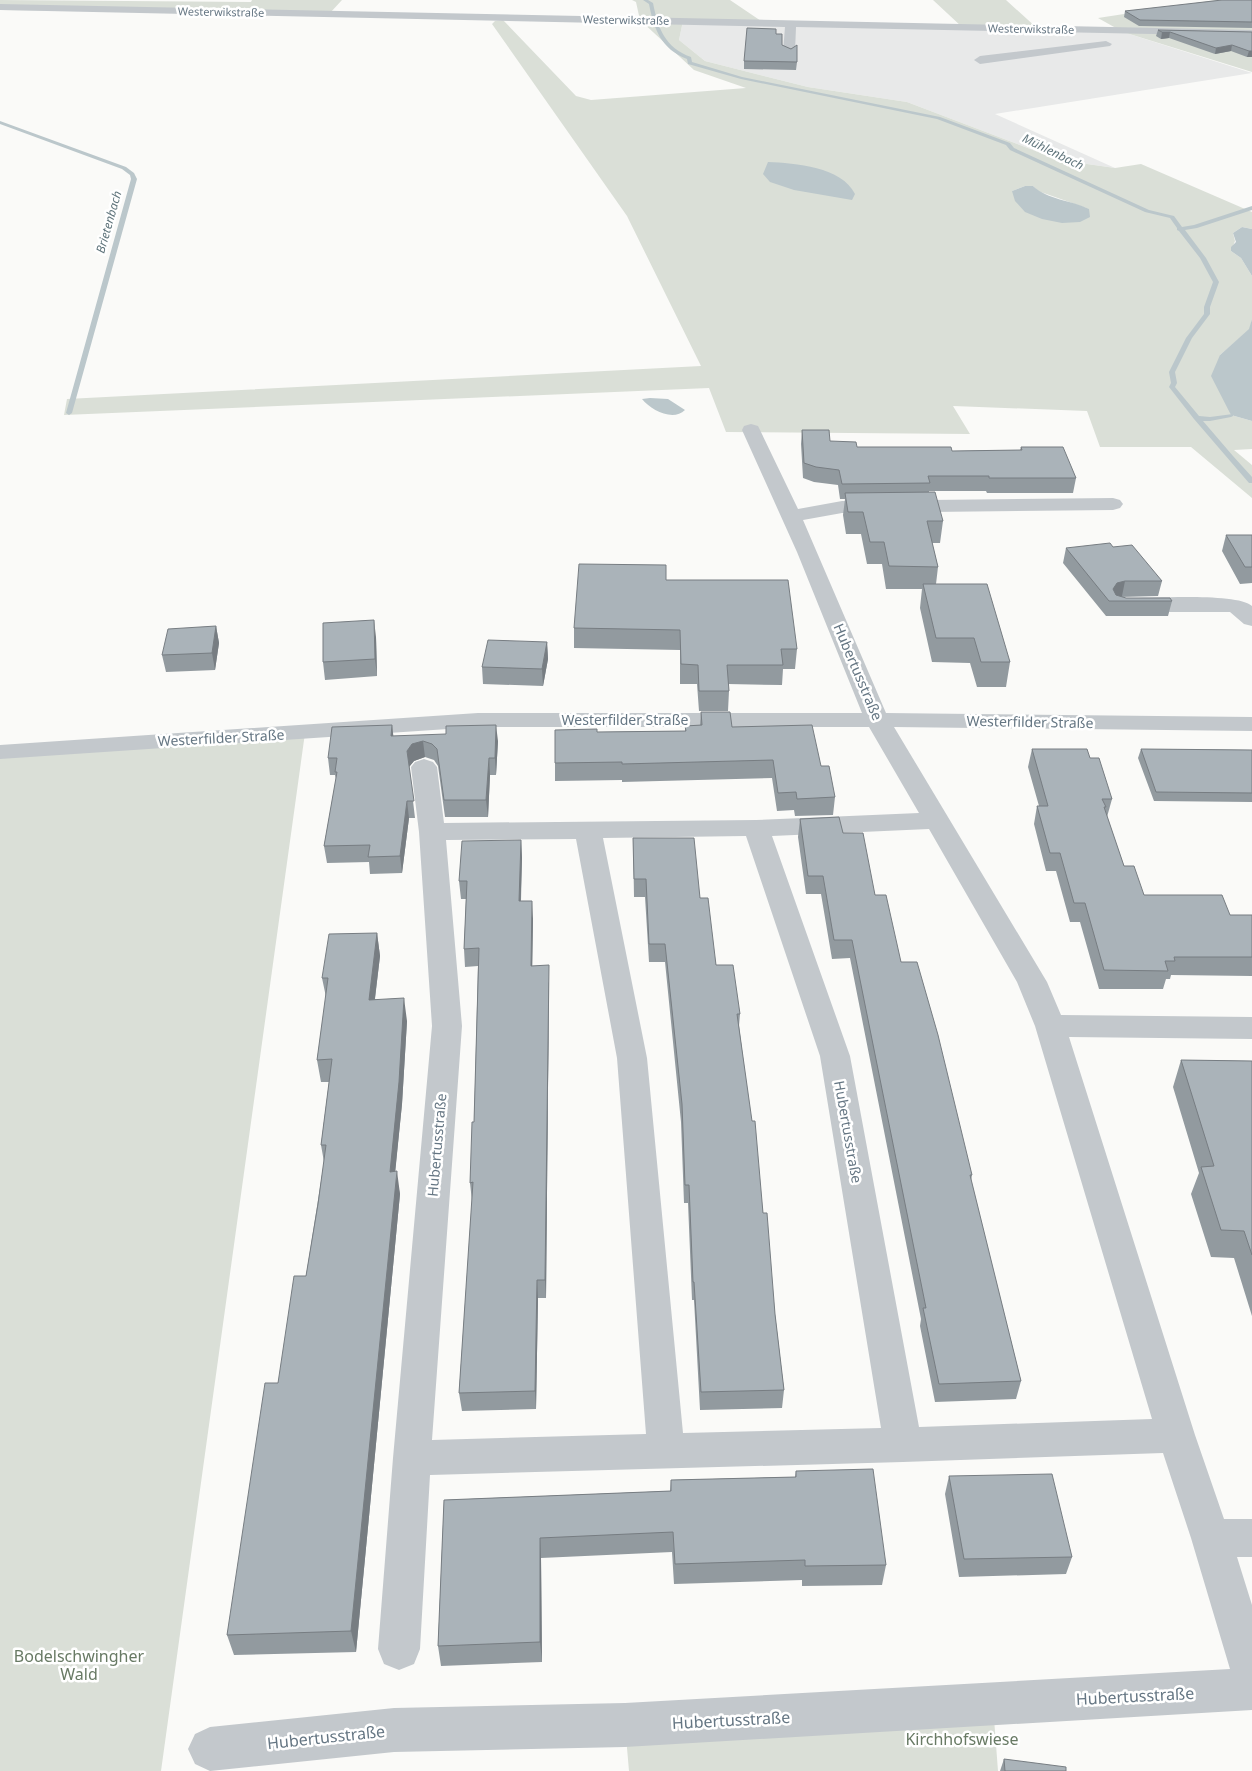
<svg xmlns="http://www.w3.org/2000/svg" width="1252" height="1771" viewBox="0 0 1252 1771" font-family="'Noto Sans',sans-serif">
<rect width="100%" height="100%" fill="#fafaf8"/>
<path fill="#e8e9e9" d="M683,21l440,11 129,41 -257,41 120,54 -56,-8 -152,-58 -99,-15 -103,-26 -26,-21z"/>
<path fill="#dadfd7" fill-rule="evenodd" d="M0,0l251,2 1,-2h90l-12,13 -330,-3z
M632,0h98l34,23 -81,-2 -4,19 26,21 103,26 99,15 152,58 56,8 26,-4 111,48v17l-10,-2 -9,6 2,8 -4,10 10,7 11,18v43l-2,10 -30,26 11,60 21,6v28l-18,1 18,15v33l-61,-51h-91l-13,-36 -134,-5 17,28 -244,-2 -17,-44 -645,27 3,-16 634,-33 -74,-150 -135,-192 3,-3 8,-1 73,76 15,4 155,-12 -52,-18 -54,-50 -4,-18zM1025,186h8l5,5 51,18 -77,-18z
M933,0h73l32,29 -76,-2z
M1215,0h37v72l-129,-40 -25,-14z
M305,733l-144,1038h-161v-1019z
M993,1705l5,66h-369l-4,-46z"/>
<path fill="#bbc7cb" d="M768,162c27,1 74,5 87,32l-3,6 -58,-10 -24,-8 -7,-8z
M1025,186h8c15,14 38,14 56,23l1,8 -10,5 -18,1 -20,-4 -17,-7 -10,-11 -3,-10z
M1242,227l10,2v47l-11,-18 -10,-7v-4l5,-5 -3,-9z
M1252,319v102l-21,-6 -20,-39 9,-21 29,-26z
M650,398l18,1 17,11c-12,12 -34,0 -43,-11z"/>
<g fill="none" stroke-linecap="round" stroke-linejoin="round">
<path fill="#bbc7cb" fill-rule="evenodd" d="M643,0h5l5,3c5,25 12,45 38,54l1,5 50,15 198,40 70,26 4,5 135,62 25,6 8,11 12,-2 58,-19v4l-55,18 -12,2 21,28 13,24 -9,25v7l-18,24 -17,34 2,11 -2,4 24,29 11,1 23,-3v2l-2,1 -21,4h-7l30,35 19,21v6h-3l-55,-64 -25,-32 2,-4 -2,-11 17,-34 18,-24v-7l9,-25 -13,-24 -21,-27 -2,-1v-2l-7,-10 -25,-6 -135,-62 -4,-5 -69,-26 -196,-40 -53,-15 -1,-5c-26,-10 -33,-30 -38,-55z
M0,121l126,46 8,6 3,6 -65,234 -3,2 -3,-2 65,-234 -1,-4 -8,-6 -122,-45z"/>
<path fill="#c3c8cc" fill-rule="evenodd" d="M0,4l1252,26v6l-456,-9 -1,25 -6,4 -6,-4 2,-25 -785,-17z
M1106,41l6,3 -2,2 -130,18 -6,-4 6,-4z
M751,424l7,2 2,4 38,79 44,-8 271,-3 7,2 3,4 -3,4 -7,2 -271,3 -39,7 83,193 366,4v14l-358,-4 153,255 14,33 191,2v22l-183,-2 126,398 29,84h28v38h-15l15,48v105l-627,37 -231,5 -184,19 -15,-7 -7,-15 7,-15 15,-7 184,-19 231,-5 605,-34 -39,-131 -28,-85 -260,9 -473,13 -10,174 -6,15 -15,6 -15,-6 -6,-15 15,-191 39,-432 -13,-194 -8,-65 4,-5 9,-3 9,3 4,5 7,56 312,-3 163,-7 -50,-86h-391l-478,32v-14l478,-32h384l-65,-161 -55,-122 2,-4zM929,829l88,153 18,44 117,393 -233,8 -69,-371 -78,-220zM746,836l74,220 61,372 -198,5 -36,-375 -44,-220zM576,839l41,219 29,376 -214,6 30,-414 -16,-186z
M1134,598c22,0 104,-5 118,8v20l-8,-2 -14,-12h-96l-8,-2 -3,-5 3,-5z"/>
</g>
<path fill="#929a9f" d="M1252,0v28l-113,-2 -15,-9 1,-6z
M1158,30l94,2v25h-5l-16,-6 -16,3 -46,-16 -8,1 -5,-3z
M776,34l6,11 15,17 -1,8 -52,-1v-8z
M802,430l28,11 27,6 95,4 68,-1 1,-3 55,31 -3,15h-86l-1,-2h-57v1l14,29 -3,22h-8l6,24 -2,17 74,78 -4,25h-29l-7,-24 -38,-1 -12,-54 2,-19h-36l-4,-25h-15l-6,-30h-15l-3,-19 2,-16h-5l-2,-14 -24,-3 -11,-4 -2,-34z
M1226,535h26v48l-12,1 -18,-33z
M1113,547l49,34 -4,15 -38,1 6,1 46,3 -4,15h-62l-43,-53 3,-15z
M666,580l131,69 -2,20h-12l-1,16 -54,-1 1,7 -1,20h-29l-2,-27h-17v-34l-106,-2v-20z
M216,626l3,17 -4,27 -49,2 -4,-17z
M376,637l1,39 -52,4 -2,-18z
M547,642l1,17 -5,27 -60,-2 -1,-17z
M701,712l31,15 89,39 14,31 -2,18 -38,1 -1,-6 -17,1 -5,-33 -150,4v-2l-67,1v-18l42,-31 88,-1v-5l15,-1z
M392,725l1,11 105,5 -2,34h-6l-2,42h-43l-7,-51 -4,-6 -9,-3 -11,4 -5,6 6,51h-6l-7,55 -32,1 -1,-12 -42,1 -3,-17 12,-67 -1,-4h-5l-2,-17z
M1032,749l58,9 22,41 -5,18 17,49 20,29 86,20h22v61l-81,-1 -1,4h-4l-3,10h-64l-19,-67h-10l-14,-51h-10l-12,-47 3,-18h2l-11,-39z
M1141,749l111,1v52l-98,-1 -16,-43z
M800,819l43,14 32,62 26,67 71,213 -1,6 50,200 -5,18 -81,3 -15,-76 1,-7 -71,-361 -18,1 -11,-65h-15l-8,-57z
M633,838l67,60 16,67 24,49 -1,12 24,187 21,177 -2,18 -82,2 -6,-110h-2l-4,-97h-4l-3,-81 -16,-160h-16l-4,-65h-11z
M521,840l1,18 -1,43 12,18 -1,47 17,17 -3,315h-8l-2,111 -74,2 -3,-18 13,-192 -2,-18 4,-61 4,-156 -13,1 -1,-18 2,-50h-5l-2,-18z
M377,933l3,23 -5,43 32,22 -5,83 -7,68 5,22 -44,458 -122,3 -7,-20 51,-252 28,-107 18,-114 -3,-17 8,-63h-8l-4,-22 9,-63 -4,-19z
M1181,1060l71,1v255l-18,-58 -23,-1 -20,-63 8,-21 -26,-86z
M796,1471l90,94 -4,20 -80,1v-6l-128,4 -2,-32 -131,6 1,104 -101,4 -3,-20 6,-146 226,-9 1,-11 124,-3z
M949,1476l123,81 -6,17 -107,3 -14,-83z
M1004,1759l62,12h-66z"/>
<path fill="#777d82" d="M1162,32h8l-1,6 -8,1z
M1232,45l-1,6 -16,3 1,-6z
M1249,51h3v6h-5z
M1125,581l-3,15 -8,2 -1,-9 4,-6z
M374,620l2,17 1,39 -2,-17z
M216,626l3,17 -4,27 -3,-17z
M547,642l1,17 -5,27 -1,-17z
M392,725l2,16 -3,-5z
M496,725l2,16 -2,34 -1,-17z
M423,741l2,16 -11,4 -5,6 -2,-16 5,-7z
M489,758l1,17 -2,42 -2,-17z
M407,801l2,17 -7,55 -2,-17z
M521,840l1,18 -2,61 -1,-18z
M532,901l1,18 -1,65 -1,-18z
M377,933l3,23 -8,66 -3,-22z
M549,965v18l-3,315 -1,-18z
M404,998l3,23 -5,83 -9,90 -3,-22z
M397,1171l3,23 -44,458 -5,-21z
M537,1280l1,18 -2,111 -1,-18z
M540,1538l1,20 1,104 -2,-20z"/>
<path fill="#aab3b9" stroke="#777d82" d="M1222,0h30v22l-112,-2 -15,-9z
M747,28l29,1v5h6v11l9,4 6,-4v17l-53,-1z
M1158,30l94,2v19h-3l-17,-6 -16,3 -46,-16h-8z
M802,430h27l1,11 26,1 1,5h94l1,4 70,-1 -1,-3h42l13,31h-87v-2h-61l2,7 -88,1 -3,-14 -23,-3 -12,-4z
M935,492l8,29h-16l11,46 -49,-1 -5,-24h-14l-7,-30h-15l-3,-19z
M1226,535h26v32h-7z
M1110,543l3,4 19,-2 30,36h-37l-8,2 -4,6 3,6 10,3h44l2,3h-63l-43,-53z
M579,564l87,1v15h122l9,69h-16l2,16h-56l2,26h-30l-1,-26 -17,-1 -1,-34 -106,-2z
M923,584h64l23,78h-29l-7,-24h-38z
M374,620l1,39 -52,3v-39z
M216,626l-4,27 -50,2 6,-26z
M488,640l59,2 -5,27 -60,-2z
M701,712h29l2,15 80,-2 9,41h8l6,31 -38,2 -1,-7 -18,1 -5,-33 -151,4v-2l-67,1v-33l42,-1v3l89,-1 -1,-5 17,-1z
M392,725l-1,11 55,-2v-8l50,-1 -1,33h-6l-3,42h-42l-7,-51 -5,-5 -9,-3 -11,3 -5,7 7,50h-7l-7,55 -32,1 2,-12 -46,1 13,-74h-2l2,-14h-9l4,-31z
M1032,749h55l3,9h9l13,41h-10l4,8h-2l20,59h10l10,29h78l8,20h22v42h-78l1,4h-10l3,10 -64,-1 -19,-67h-11l-14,-50h-10l-13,-47h11z
M1141,749l111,1v43l-96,-1z
M839,817l4,16h20l12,62h11l15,67h16l21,73 34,140h-2l51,206 -82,3 -16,-76h3l-74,-368h-18l-11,-64h-15l-8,-57z
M633,838h61l6,60h8l8,67h17l7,49h-3l15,107h3l8,92h4l8,101 9,76 -83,2 -7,-110h-1l-4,-97h-4l-3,-81 -17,-160h-16l-3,-65h-12z
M521,840l-2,61h13l-1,65 18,-1 -4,315h-8l-2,111 -76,2 14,-211 -3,1 2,-61h2l5,-174 -15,1 3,-68h-8l3,-40z
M377,933l-8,67 35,-2 -5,84 -9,90 7,-1 -46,460 -124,4 38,-252h13l16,-107h12l12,-72 8,-59h-5l11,-86 -15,1 11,-82h-6l7,-44z
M1181,1060l71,1v194l-8,-24 -23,-1 -20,-63 13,-1z
M873,1469l13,96 -81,1v-6l-130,4 -2,-32 -133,6v104l-102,4 6,-146 227,-9v-11l125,-3v-6z
M1052,1474l20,83 -108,2 -15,-83z
M1004,1759l62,8v4h-61z"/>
<g text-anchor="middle" stroke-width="5" stroke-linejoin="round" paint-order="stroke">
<g font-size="11" fill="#657683" stroke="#fff">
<text transform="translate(221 12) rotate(1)" y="4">Westerwikstraße</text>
<text transform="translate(626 20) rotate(1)" y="4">Westerwikstraße</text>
<text transform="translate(1031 29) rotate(1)" y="4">Westerwikstraße</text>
</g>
<g font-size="12" font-style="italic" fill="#60757c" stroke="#fff">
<text transform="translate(1053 152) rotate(26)" y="4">Mühlenbach</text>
<text transform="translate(109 222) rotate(-74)" y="4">Brietenbach</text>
</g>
<g font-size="14" fill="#657683" stroke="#fff">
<text transform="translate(858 672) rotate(67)" y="5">Hubertusstraße</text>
<text x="625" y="725">Westerfilder Straße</text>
<text transform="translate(1030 722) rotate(1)" y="5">Westerfilder Straße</text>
<text transform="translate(221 738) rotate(-3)" y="5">Westerfilder Straße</text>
<text transform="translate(848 1132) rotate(80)" y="5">Hubertusstraße</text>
<text transform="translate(437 1145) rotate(-85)" y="5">Hubertusstraße</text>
</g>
<g font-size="16" fill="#687a64" stroke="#fff">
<text x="79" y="1662">Bodelschwingher<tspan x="79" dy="18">Wald</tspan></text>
<text x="962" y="1745">Kirchhofswiese</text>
</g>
<g font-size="16" fill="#657683" stroke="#fff">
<text transform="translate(1135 1696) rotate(-3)" y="6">Hubertusstraße</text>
<text transform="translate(731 1720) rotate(-3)" y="6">Hubertusstraße</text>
<text transform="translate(326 1737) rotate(-6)" y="6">Hubertusstraße</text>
</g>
</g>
</svg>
